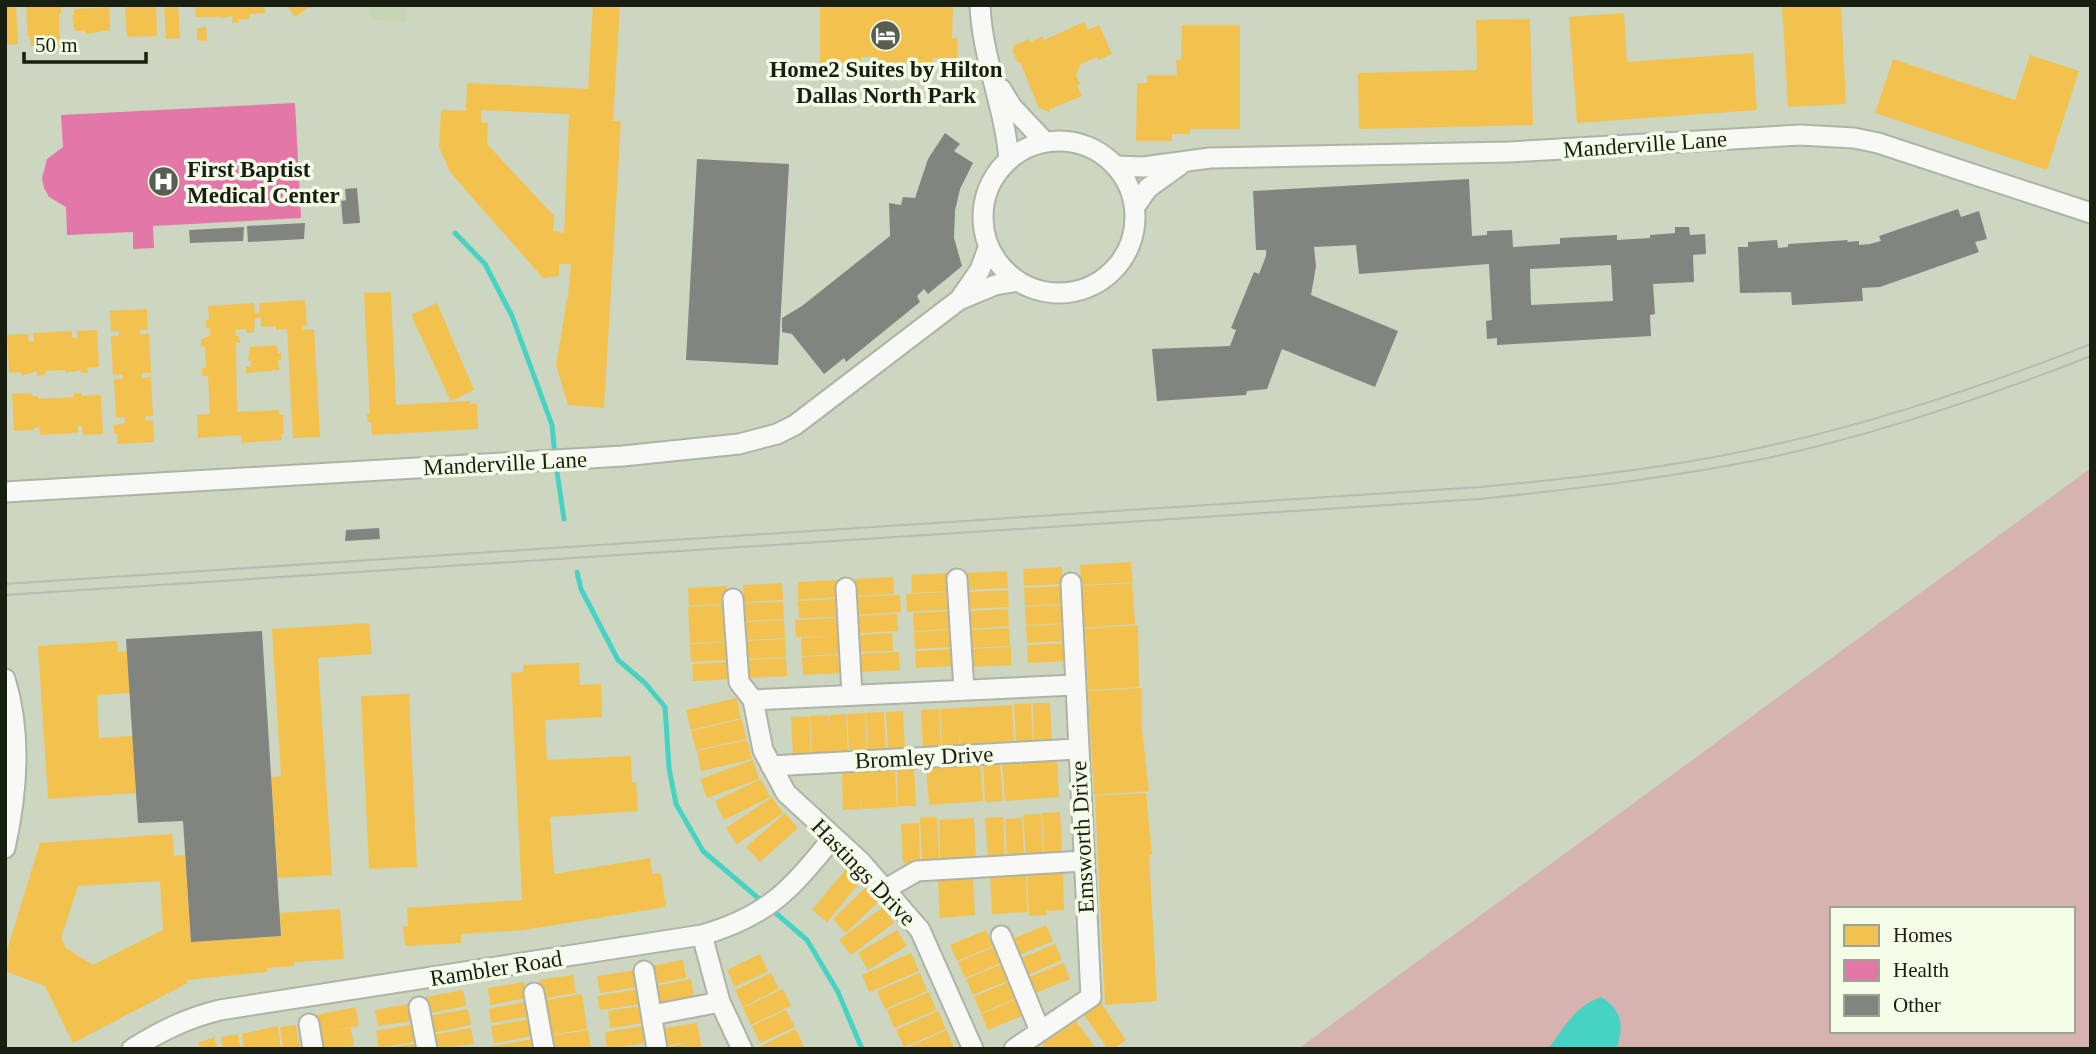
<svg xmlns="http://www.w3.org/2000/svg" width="2096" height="1054" viewBox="0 0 2096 1054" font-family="Georgia,serif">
<rect width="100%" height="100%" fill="#cdd6c0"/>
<path fill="#c7d6b2" d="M365,5h40l2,16 -32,-1z"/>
<path fill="#d6b2b0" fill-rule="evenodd" d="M2091,468v581h-793zM1832,909h241v122h-241z"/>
<path fill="#47d3c3" d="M1601,997c21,13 24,29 15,52h-68c15,-20 28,-44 53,-52z"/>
<path fill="#f2c14e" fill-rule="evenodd" d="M5,5h11l2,39 -13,1z
M26,5h35v8h-2l1,32 -29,1 -1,-10h-2z
M125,5h31l1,31 -30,1z
M164,5h14l2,33 -14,1z
M195,5h69l1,8 -16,1 1,5h-11v3l-7,1 1,-7 -11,2v-1h-26z
M287,5h26l-18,12z
M593,5h27l-7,116h8l-17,287 -36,-3 -12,-40 12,-71 3,-30h-12v12l-16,2 -93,-106 -11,-25 2,-37 25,1 1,-28 121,6zM481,110l88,4 -5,119 -11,-2 1,-15 -67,-72 1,-21 -7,-1z
M820,5h133l-1,33h5v20h-24v5l-56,-1 1,-5h-17v6h-41z
M1782,5h59l5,99 -58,3z
M109,7l1,23 -24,4v-3h-11l-3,-16h2v-6z
M1624,13l3,49 126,-9 4,57 -180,13 -8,-106z
M1530,19l3,106 -174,4 -1,-56 119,-3 -1,-50z
M1084,22l4,8 11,-5 13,29 -14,6 -1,-3 -16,7 -5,11 4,9 -3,1 5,11 -32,13 -1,3 -10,-4 -19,-46 -2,1 -6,-13 2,-1 -1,-3 16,-7 2,3 11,-6 2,4z
M1182,25h58v104h-50v5h-18v7h-36l1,-58h10v-8h30l-1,-15h5z
M206,27l1,14 -10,-1v-12z
M2030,55l49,16 -32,99 -172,-57 18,-54 122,41z
M391,292l5,113 74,-4v3l7,-1 1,26 -106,6 -1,-13h-3l-1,-8h3l-6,-121z
M305,300l2,25 -4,1v4l11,-1 6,108 -27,1 -6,-109 -11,1v-4l-15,1v-9h-6l-1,14 -7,1 -1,-4 -11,1 1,6h3l1,7h-4l1,69 42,-2 1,5h3l1,19h-3l1,6 -41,3v-8l-43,3 -1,-23 13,-1 -2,-38h-6v-8h4l-1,-21h-4v-8l9,-3v-8h-4v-8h3l-1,-14 46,-3 1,10h5l-1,-10z
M437,303l37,87 -23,11 -40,-86z
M147,309l1,21h-8v4h9l2,39h-9v5l9,-1 2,39h-8v5h8l1,21 -36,2 -1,-11 -3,1v-9l11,-2v-6l-9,1 -2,-39h9l-1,-4h-9l-2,-39h8v-5h-8l-1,-20z
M97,330l2,37 -12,1 1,5h-7v-3l-16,3v-3l-20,1v4l-8,1v-5l-16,5v-4l-12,1 -2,-38 21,-1 1,8 5,-1 -1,-8 39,-2v7h5v-7z
M277,345l1,8h3v7h-3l1,10 -33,3v-6l5,-1v-5h-3l2,-14z
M32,393v3h6l1,3 35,-2v-4h7l1,3 19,-1 2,39 -20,1 -1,-9h-4v7l-38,2 -1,-8 -5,1v2l-20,1 -2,-37z
M1131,562l2,20 -52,3 -1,-20z
M1062,567l1,17 -39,2 -1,-17z
M1007,571l1,17 -39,2 -1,-17z
M950,573l1,18 -39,2 -1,-18z
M893,577l1,17 -39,2v-17z
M837,580l1,17 -40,3v-18z
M782,583l1,17 -39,2 -1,-17z
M1132,583l3,41 -52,4 -2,-42z
M727,586l1,18 -39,2 -1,-18z
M1063,586l1,18 -39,2 -1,-18z
M1008,590l1,17 -40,2v-17z
M951,592l1,17 -45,3 -1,-18z
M900,595l1,17 -43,3 -1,-18z
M837,599l1,18 -39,1 -1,-17z
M783,602l1,17 -39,2 -1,-18z
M728,605l2,36 -40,2 -2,-36z
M1064,605l1,18 -39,2 -1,-18z
M1008,609l1,17 -39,3v-18z
M952,611l1,18 -39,2 -1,-18z
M897,614l1,17 -39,2 -1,-17z
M839,618l2,36 -39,2 -1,-18 30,-2 -35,1 -1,-17z
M784,620l1,18 -39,2 -1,-18z
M369,623l3,31 -54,4 14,217 -54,3 -7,-101 10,-1 -9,-147z
M1065,624l1,17 -39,2 -1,-17z
M1138,625l1,62 -51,3 -3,-61z
M1009,628l1,18 -39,2 -1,-18z
M953,630l1,17 -39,2 -1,-17z
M892,633l1,18 -33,1 -1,-17z
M785,639l1,18 -39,2 -1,-18z
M117,641l1,11 9,-1 3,42 -33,2 2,43 34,-2 3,57 -88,6 -10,-153z
M729,642l1,18 -39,2 -1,-18z
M1067,643v18l-39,2 -1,-18z
M1011,647v18l-39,2 -1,-18z
M954,649l1,17 -39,2 -1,-17z
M899,652l1,18 -39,2 -1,-18z
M841,655l1,18 -39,2 -1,-18z
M786,658l1,18 -39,2 -1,-18z
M731,662l1,17 -39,2 -1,-17z
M579,663l1,22 21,-1 1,33 -57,3 2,40 84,-4 1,26h4l2,29 -88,6 4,57 96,-16 2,16 9,-1 5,34 -142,23 -63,4v9l-56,3 -2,-20h5l-1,-18 115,-8 -11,-227 12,-1v-7z
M1142,688v42l7,61 -55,4 -6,-104z
M409,694l8,173 -48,2 -8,-173z
M737,698l4,20 -50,12 -5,-20z
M1031,703l2,40 -17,1 -2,-40z
M1033,703h17l2,39 -18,1z
M1012,705l2,39 -53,3 -2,-13 1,13 -18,1 -2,-39z
M939,709l2,39 -18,1 -2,-39z
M903,711l2,39 -17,1 -2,-39z
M884,712l2,39 -18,1 -2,-39z
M865,713l2,39 -18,1 -2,-39z
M846,714l2,39 -36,2 -2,-39 18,-1v13l1,-13z
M791,717h18l2,39 -18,1z
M742,719l4,20 -50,11 -5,-19z
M747,740l5,19 -51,12 -4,-20z
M1057,757l2,40 -54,4 -3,-39 18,-1 2,11 -1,-12z
M753,760l6,19 -52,19 -7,-19z
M980,762l3,39 -54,4 -3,-40 36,-2 2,13 -1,-13z
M1000,762l3,39 -18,1 -2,-39z
M914,766l2,40h-18l-1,-39z
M895,768l2,39 -35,2 -2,-12 1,12 -18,1 -1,-39z
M761,779l9,18 -46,23 -9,-19z
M1146,793l6,61 -3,1 8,146 -52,4 -10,-209z
M772,797l11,16 -46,31 -11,-16z
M1060,812l2,40 -18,1 -2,-40z
M785,813l13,15 -38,34 -14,-15z
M1041,814l2,39 -17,1 -3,-39z
M920,817h17l2,43 -17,1z
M1003,817l2,40 -17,1 -3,-40z
M974,818l2,39 -36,3 -1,-40z
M1022,818l2,37 -17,1 -2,-37z
M919,823l1,40h-17l-2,-39z
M172,834l2,22 11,-1 6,87 90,-6 -1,-23 60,-4 4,50 -50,3v4l-27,2v4l-81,8 2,3 -115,60 -28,-57 -40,-15v-14l35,-114zM160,881l3,49 -70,35 -27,-17 -5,-10 17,-52z
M847,868l15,12 -35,42 -15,-12z
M1063,871l1,39 -18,1 1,4 -18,1 -2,-43z
M1026,872l1,40 -35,2 -2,-39z
M973,875l2,40 -35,3 -2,-39z
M866,887l13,14 -33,32 -13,-14z
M883,907l11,16 -43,32 -12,-15z
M1046,925l7,16 -37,15 -6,-16z
M897,930l10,16 -39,24 -10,-17z
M986,930l7,16 -36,15 -7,-16z
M1055,944l7,16 -37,16 -6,-17z
M994,947l7,16 -36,15 -7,-16z
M911,953l8,18 -50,21 -7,-17z
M760,954l8,17 -33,16 -8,-17z
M683,960l3,18 -32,6 -3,-18z
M1063,963l7,16 -37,15 -6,-16z
M1002,964l7,16 -36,15 -7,-16z
M636,970l2,17 -38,6 -3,-17z
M771,973l8,16 -36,18 -8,-17z
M920,973l7,18 -42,18 -8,-18z
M573,975l3,18 -34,6 -3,-19z
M691,979l3,17 -35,7 -3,-17z
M1010,981l7,17 -36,15 -7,-16z
M524,982l3,16 -37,7 -2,-17z
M639,989l2,15 -41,6 -3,-14z
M783,989l8,17 -40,19 -8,-17z
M463,990l3,16 -36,7 -4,-16z
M929,992l7,18 -42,18 -7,-18z
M582,994l5,35 -38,6 -7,-34z
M1017,999l7,16 -36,15 -7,-16z
M529,1001l2,15 -40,7 -2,-14z
M1101,1003l25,37 -13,9h-5l-24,-34z
M410,1004l3,17 -35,5 -3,-16z
M642,1006l2,17 -34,5 -2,-17z
M356,1007l3,19 -28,5 20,-3 3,18 -33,3 -5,-34z
M468,1009l3,16 -39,8 -3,-17z
M786,1010l9,17 -35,16 -8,-17z
M938,1011l8,18 -42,18 -8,-17z
M530,1019l3,17 -39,7 -3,-17z
M1076,1021l20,28h-50l-4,-5z
M697,1023l5,26h-43l36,-8 -32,5 -3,-17z
M415,1024l3,17 -39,7 -3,-17z
M296,1025l4,24h-17l-3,-22z
M278,1026l3,23h-37l-2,-15z
M644,1026l3,17 -40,6 -2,-17z
M471,1028l3,16 -39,5 -3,-14z
M796,1029l8,18 -4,2h-38l-1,-3z
M588,1030l3,19h-40l-2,-13z
M947,1030l7,18 -50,1z
M238,1034l3,15h-18l-2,-12z
M214,1037l4,12h-18l-2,-6z
M533,1039l2,10h-46v-2z
M418,1043l1,6h-26v-2z"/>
<path fill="#e377a8" d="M295,103l6,115 -148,8 1,22 -21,1v-17l-66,3 -1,-28 -17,-10 -5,-9 -2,-10 5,-19 16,-12 -2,-32z"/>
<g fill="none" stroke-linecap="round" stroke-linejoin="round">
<path stroke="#47d3c3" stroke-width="5" d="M455,233l30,31 27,52 40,109 3,31
M556,465l8,54
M577,572l4,17 37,71 27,23 20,24 4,61 7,36 27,47 61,52
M771,909l36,31 31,52 24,57"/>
</g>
<path fill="#828480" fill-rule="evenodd" d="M945,133l15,11 -6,7 19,12 -13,26 -5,22 -1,27 8,28 -34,28 -4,-5 -7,7 3,6 -74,60 -2,-4 -20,16 -32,-40 -10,-2v-14l20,-12 88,-70 -1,-33 12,2 2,-8 12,1 13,-39z
M697,159l92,5 -11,201 -92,-5z
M1469,179l3,57 15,-1v-4l25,-1 1,17 47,-3v-6l57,-3v5l33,-2v-3l25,-2v-6h14l1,8 15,-1 1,20 -13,1 1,27 -41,2 2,30 -5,1 1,21 -154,9v-7l-10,1 -1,-18 6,-1 -3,-56 -130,10 -3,-29 -42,2 2,19 -5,29 87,36 -23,56 -93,-38 -15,40 -20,2 -1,4 -89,6 -5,-52 78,-3 6,-16 -5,-2 23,-56 5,2 7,-18v-6h-10l-3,-59zM1611,265l2,36 -82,4 -1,-36z
M357,188l3,35 -17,1 -2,-23 5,-1 -1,-11z
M1958,209l3,8 18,-6 8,28 -12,3 4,10 -99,35 -18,1 1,13 -71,4 -1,-13 -51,1 -2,-46h10v-5l29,-2 1,8 10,-1v-3l60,-4 -1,2 12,-1v4l11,-1 11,-3 -2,-5z
M305,223l-1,16 -56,3 -1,-16z
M244,227l-1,14 -53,2 -1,-13z
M379,528l1,11 -35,2 1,-11z
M262,631l19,305 -90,6 -8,-121 -45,2 -12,-184z"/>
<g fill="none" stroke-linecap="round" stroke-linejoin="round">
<defs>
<path id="minor" d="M980,5c2,53 25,102 29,155
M1001,89l11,18 32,34
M983 217a76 76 0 1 1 152 0a76 76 0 1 1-152 0Z
M1116,166l27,1 67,-9 299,-6 291,-17 54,3 24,5 213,70
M1136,205l12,-17 32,-23
M960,299l20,-29 8,-22
M5,492l618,-36 116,-12 38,-10 18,-9 164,-125 36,-15 23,-4
M957,579l7,111
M846,588l6,107
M733,599l6,83 14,18 10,50 23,43 75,69 59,68 53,119
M5,679c17,54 12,115 0,169
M753,700l322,-15
M771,766l306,-17
M884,890l33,-19 167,-10
M702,935l18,67 22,47
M1001,936l39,95
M644,971l13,78
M534,993l10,56
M419,1007l8,42
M652,1015l68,-13
M309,1024l4,25
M132,1049c29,-18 55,-31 88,-39l482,-75c64,-18 91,-46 131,-98
M1014,1049l77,-52 -20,-414"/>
</defs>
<use href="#minor" stroke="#aeb4a4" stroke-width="23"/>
<use href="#minor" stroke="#f8f9f6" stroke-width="19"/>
<path stroke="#b9bbb5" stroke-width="2" d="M5,584l1475,-97c95,-9 190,-19 283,-40 112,-24 221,-61 328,-103
M5,595l1474,-96c95,-10 190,-21 284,-40 112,-24 221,-61 328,-103"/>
</g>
<defs>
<symbol id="hotel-disc" viewBox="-11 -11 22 22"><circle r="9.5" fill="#585f4e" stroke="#f4fde8"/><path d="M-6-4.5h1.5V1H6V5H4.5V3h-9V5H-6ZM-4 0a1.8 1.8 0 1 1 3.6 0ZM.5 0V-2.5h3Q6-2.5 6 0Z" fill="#fff"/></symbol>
<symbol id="hospital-disc" viewBox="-11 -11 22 22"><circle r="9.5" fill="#585f4e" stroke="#f4fde8"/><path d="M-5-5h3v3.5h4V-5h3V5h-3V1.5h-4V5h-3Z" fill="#fff"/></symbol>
</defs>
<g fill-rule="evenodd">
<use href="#hotel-disc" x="868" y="18" width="35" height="35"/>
<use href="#hospital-disc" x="146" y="164" width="35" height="35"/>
</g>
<g text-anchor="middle" stroke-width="7" stroke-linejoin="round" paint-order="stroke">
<g font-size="23" font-weight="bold" fill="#191f10" stroke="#f4fde8">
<text x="886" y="77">Home2 Suites by Hilton<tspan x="886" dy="26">Dallas North Park</tspan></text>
<text x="187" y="177" text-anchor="start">First Baptist<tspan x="187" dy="26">Medical Center</tspan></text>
</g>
<g font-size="23" fill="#191f10" stroke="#f4fde8">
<text transform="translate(1645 144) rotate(-4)" y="8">Manderville Lane</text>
<text transform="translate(505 463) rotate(-3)" y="8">Manderville Lane</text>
<text transform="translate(924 757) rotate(-3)" y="8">Bromley Drive</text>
<text transform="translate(1082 837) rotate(-93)" y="8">Emsworth Drive</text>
<text transform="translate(864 872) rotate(46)" y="8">Hastings Drive</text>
<text transform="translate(496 968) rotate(-9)" y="8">Rambler Road</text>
</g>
</g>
<rect width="2096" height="1054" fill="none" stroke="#191f10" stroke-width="14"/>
<rect x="1830" y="907" width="245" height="126" fill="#f4fde8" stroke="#9ca492" stroke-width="2"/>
<rect x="1844" y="925" width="35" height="21" fill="#f2c14e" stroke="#9ca492" stroke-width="2"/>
<text x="1893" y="942" font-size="21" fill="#191f10">Homes</text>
<rect x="1844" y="960" width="35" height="21" fill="#e377a8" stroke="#9ca492" stroke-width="2"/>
<text x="1893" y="977" font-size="21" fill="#191f10">Health</text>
<rect x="1844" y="995" width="35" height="21" fill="#828480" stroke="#9ca492" stroke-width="2"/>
<text x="1893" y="1012" font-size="21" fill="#191f10">Other</text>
<path d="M24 52v10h122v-10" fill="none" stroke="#191f10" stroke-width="3.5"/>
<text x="35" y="52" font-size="21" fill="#191f10" stroke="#f4fde8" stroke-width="5" paint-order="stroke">50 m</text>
</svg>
